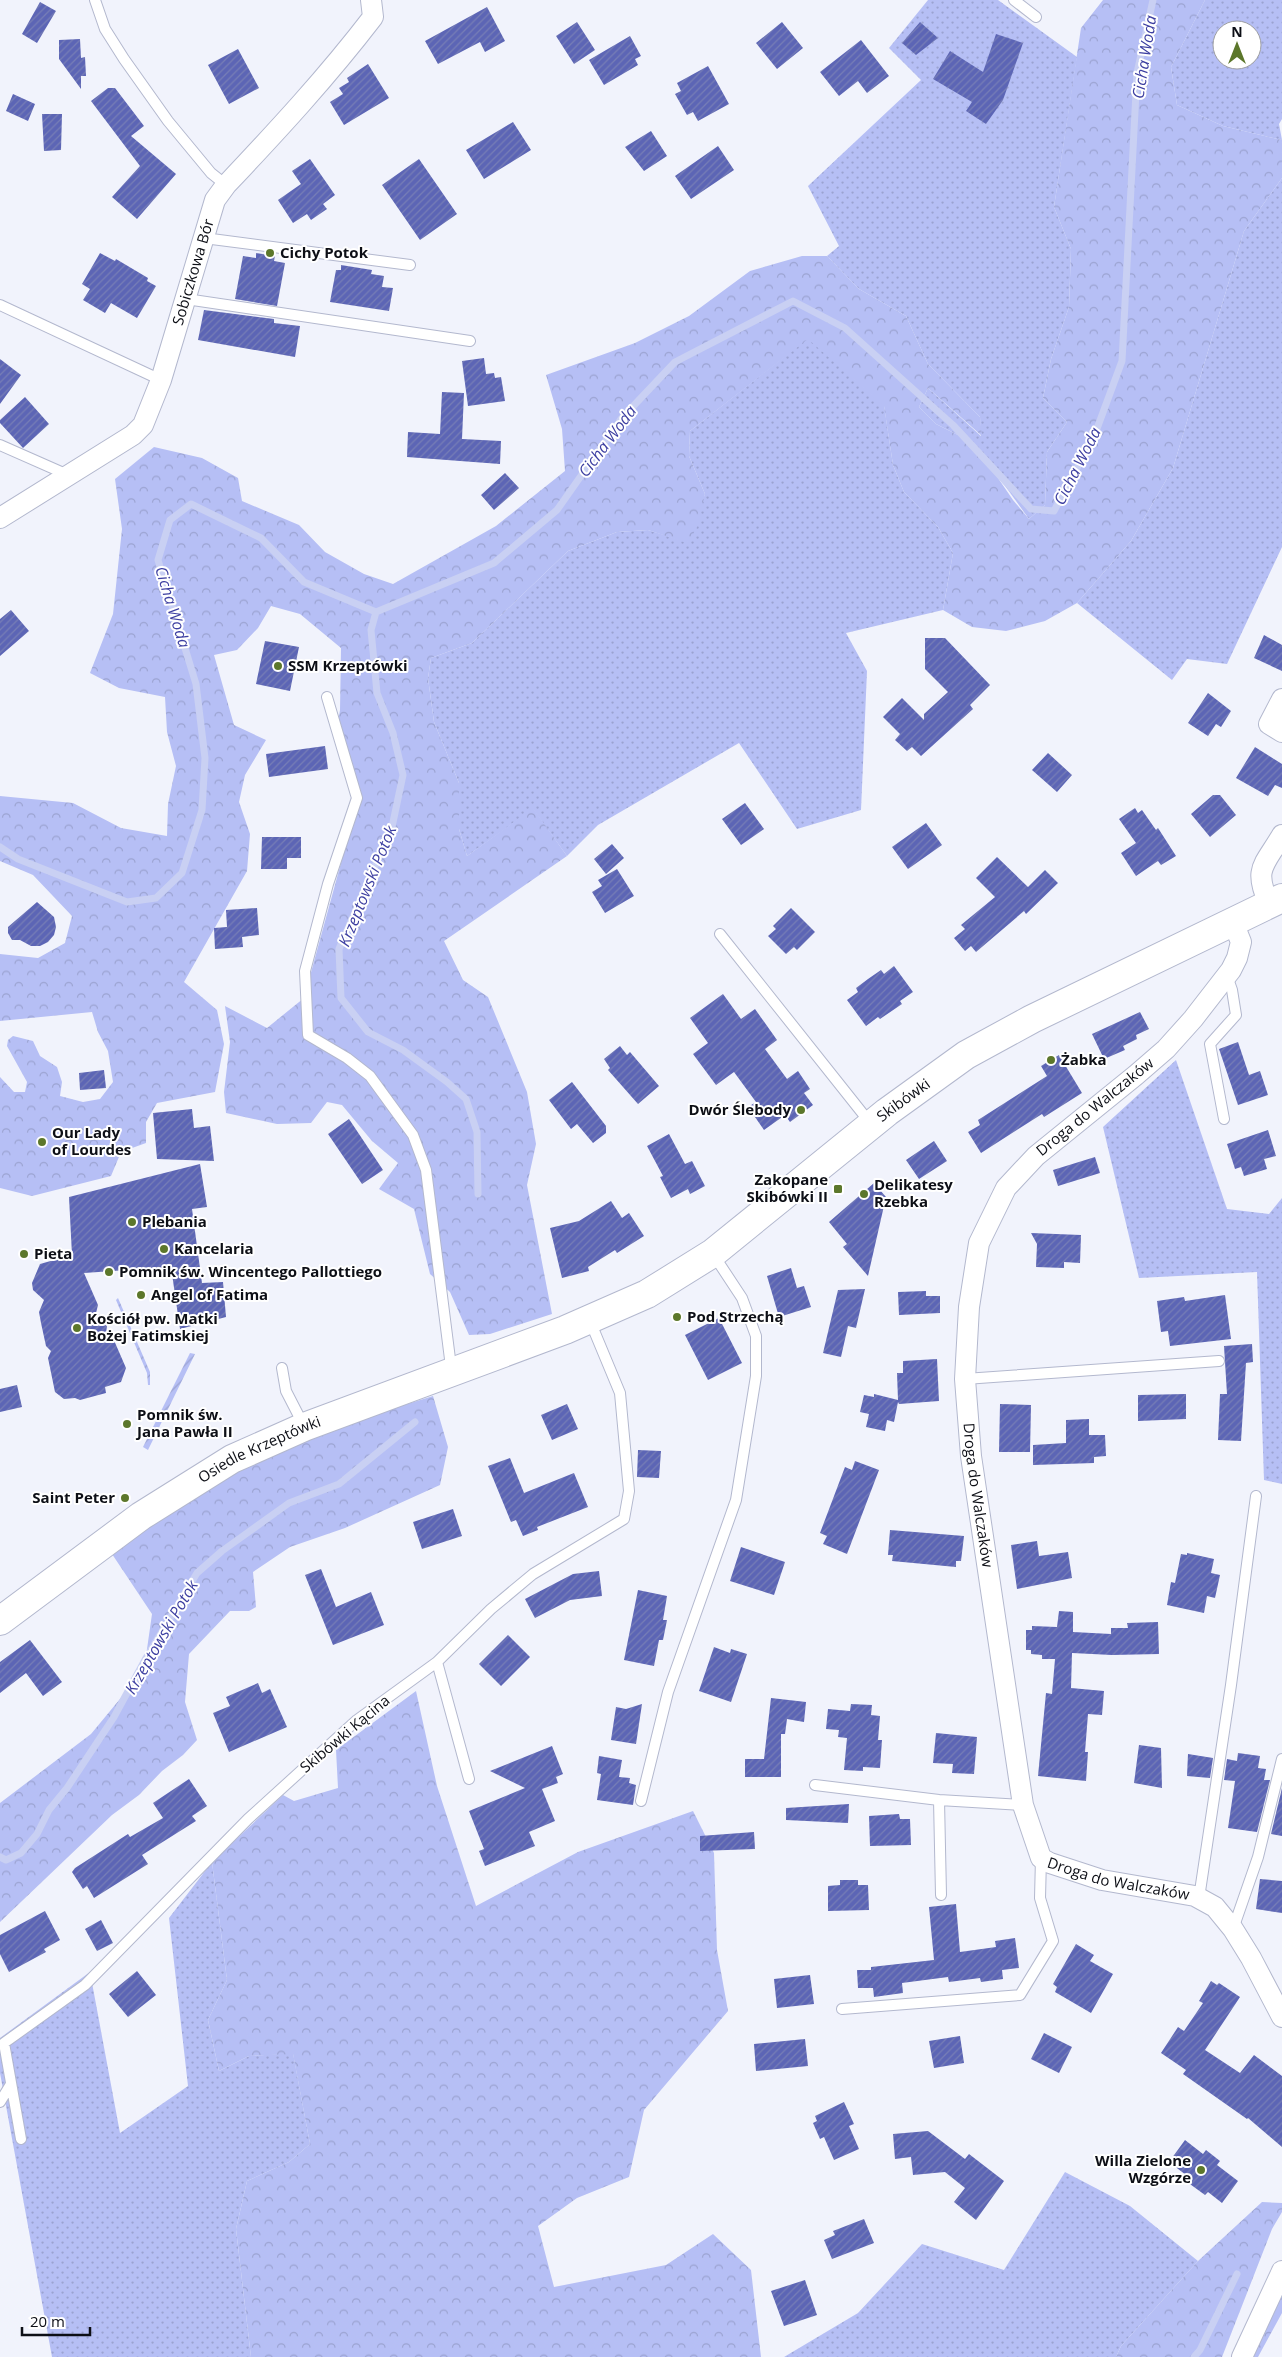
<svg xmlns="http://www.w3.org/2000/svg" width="1282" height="2357" viewBox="0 0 1282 2357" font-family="'Open Sans',sans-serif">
<defs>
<pattern id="grass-dots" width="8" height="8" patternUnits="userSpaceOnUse" patternTransform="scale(1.25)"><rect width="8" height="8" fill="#b6bff5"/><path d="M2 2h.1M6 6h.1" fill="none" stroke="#9ba3d1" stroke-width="1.8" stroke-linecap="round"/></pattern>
<pattern id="forest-crowns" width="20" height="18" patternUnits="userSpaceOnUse" patternTransform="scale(1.25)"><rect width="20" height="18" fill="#b6bff5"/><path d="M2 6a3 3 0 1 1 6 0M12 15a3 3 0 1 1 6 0" fill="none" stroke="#9ba3d1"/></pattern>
<pattern id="garden-furrows" width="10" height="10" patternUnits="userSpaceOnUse" patternTransform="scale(1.25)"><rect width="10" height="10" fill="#b6bff5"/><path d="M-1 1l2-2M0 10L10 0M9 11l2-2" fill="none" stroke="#9ba3d1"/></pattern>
<pattern id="building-hatch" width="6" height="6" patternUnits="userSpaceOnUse" patternTransform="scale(1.25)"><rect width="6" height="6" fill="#5c65b5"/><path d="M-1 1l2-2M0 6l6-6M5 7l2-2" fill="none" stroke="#777eb6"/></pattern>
</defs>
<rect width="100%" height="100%" fill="#f1f3fc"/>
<path fill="url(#grass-dots)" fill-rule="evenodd" d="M928,0h70l79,57 -23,150 17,42 -2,58 -18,52 -8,39 24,24 -20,30 -2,53 -16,14 -55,-76 -38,-19 -17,-17 9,-19 53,48 -1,-19 -52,-53 -22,-48 -47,-27 -32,-33 12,-10 -31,-60 113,-106 -32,-32z
M1205,0h77v119l-3,5 3,16 -59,-14 -46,-21 -6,-38zM1222,30h30v30h-30z
M1282,178v369l-55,117 -40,-5 -15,21 -95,-77 54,-62 42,-73 71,-237z
M808,338l76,67 9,60 11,27 34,35 15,26 -10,57 -97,23 21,38 -6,139 -64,19 -58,-86 -141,82 -31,31 -34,-47 -66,47 -8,-27v-46l-25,-61 -6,-44 3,-20 41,-15 96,-92 49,-19 31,-2 39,12 18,-48 -16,-38 1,-25z
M1176,1060l51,149 42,5 13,-16v286l-18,-4 -7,-208 -118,6 -36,-151z
M212,1862l15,118 -19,40 11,51 30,-15 44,-3 17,91 -21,18 -42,19 -11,48 15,128h-199l-52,-284v-35l90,-66 30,161 68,-47 -19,-168z
M1065,2172l65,34 68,55 -77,85 -5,11h-332l74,-44 64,-69 82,26z"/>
<path fill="url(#forest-crowns)" d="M1103,0h102l-34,67 6,38 46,21 59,14v38l-38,53 -71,237 -42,73 -54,62 -32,18 -39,10 -34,-4 -29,-17 10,-57 -15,-26 -34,-35 -11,-27 -9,-59 -76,-67 -118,92 -1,25 16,38 -8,33 -10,16 -39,-13 -31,2 -49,19 -96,92 -41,15 -3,20 6,44 25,61v46l8,27 66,-48 34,48 -123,85 19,39 25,17 39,95 9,52 -9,41 25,129 -62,20 -21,1 -19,-43 -20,-18 -16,-65 -35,-20 19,-26 -26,-22 -30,-36 -15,-3 -16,21 -34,1 -51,-11 -2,-21 6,-50 -5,-36 42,22 37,-30 43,-157 6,-52 -17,-55 4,-24 1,-62 -41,-34 -29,-8 -13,22 -21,22 -23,5 20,70 32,15 -21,35 -6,27 11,32 -3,37 -63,111 33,28 7,34 -9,48 -58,11 -11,19v21l-25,9 -10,24 -79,20 -32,-8v-111l14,15h11l2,-10 -20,-36 1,-6 5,-4 20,5 7,15 17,11 5,15 -2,14 23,6 17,-3 13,-17 -5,-31 -10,-19 -6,-20 -92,9v-67l38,4 27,-15 7,-27 -39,-41 -33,-14v-65l73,7 48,25 46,8 1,-32 8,-38 -9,-34 -2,-35 -46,-9 -29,-15 23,-59 9,-85 -7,-50 39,-32 48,11 36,20 4,23 57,24 26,27 39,22 29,10 103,-58 69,-55 -3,-42 -16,-54 89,-32 54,-27 61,-45 52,-15h25l32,33 47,27 22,48 52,53 2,19 -54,-48 -9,19 17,17 38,19 39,57 16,19 16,-14 2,-53 20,-30 -24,-24 8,-39 18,-52 2,-58 -17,-42 27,-179z
M433,1396l15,51 -8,38 -95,43 -55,19 -37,25 3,35 -7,4h-19l-41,43 -4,48 12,38 -14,15 -21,16 -23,24 -27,20 -112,107v-119l91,-69 53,-64 8,-56 -40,-60c52,-38 105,-74 164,-102 49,-24 104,-39 157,-56z
M416,1691l21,95 39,120 102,-54 115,-41 21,42 3,97 11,61 -84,99 -15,67 -52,21 -39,28 16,61 112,-22 47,-31 38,36 10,87h-510l-15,-128 11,-48 42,-19 21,-18 -17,-90 -44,2 -30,15 -11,-51 19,-40 -15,-118 71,-67 11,6 44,-13 -2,-38z
M1262,2202l20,1v9l-10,17 -50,128h-106l5,-11 77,-85z
M1282,2282v31l-24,44h-11z"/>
<path fill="url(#garden-furrows)" d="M118,1298l32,74v13h-2l-1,-12 -31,-73z
M190,1353l5,1 -47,96 -5,-3z"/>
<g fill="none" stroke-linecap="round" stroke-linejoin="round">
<path stroke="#c9d0f3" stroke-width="7" d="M376,612l-5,18 6,63 16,40 10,42 -11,52 -53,122 2,49 27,34 35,18 44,32 19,17 11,33 1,62
M0,847l18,12 109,43 29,-4 26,-25 20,-63 3,-52 -9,-74 -38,-124 12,-40 21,-16 70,34 43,44 72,30 118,-49 63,-53 64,-91 54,-57 118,-61 52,27 108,97 78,84 23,2 41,-77 27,-73 15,-288 16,-73
M0,1857l6,3 15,-7 16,-19 12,-24 18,-22 47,-71 32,-59 51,-85 25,-22 67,-48 50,-19 76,-62
M1194,2357l6,-7 37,-76"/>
</g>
<path fill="url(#building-hatch)" d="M40,2l16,9 -19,32 -15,-9z
M487,7l18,34 -20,11 -5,-10 -42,22 -13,-23z
M577,22l18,28 -21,14 -18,-28z
M782,22l21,26 -26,21 -21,-26z
M920,22l18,16 -22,17 -14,-12z
M996,34l27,9 -20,57 -17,24 -20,-13 6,-9 -39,-23 17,-28 33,21z
M630,36l11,20 -6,3 3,6 -34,20 -15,-25z
M80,39l1,19 4,-1 1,19h-5v13l-22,-30v-19z
M861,40l28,36 -22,17 -9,-12 -19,15 -19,-24z
M238,49l21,39 -30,16 -21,-39z
M368,64l21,34 -45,27 -14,-23 13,-8 -4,-6 10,-6 -2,-4z
M708,66l21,38 -31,17 -5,-9 -6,3 -12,-21 6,-3 -4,-8z
M108,88h7l29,38 -13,10 45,38 -39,45 -25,-22 28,-31 -49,-65z
M13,94l22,10 -7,17 -22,-10z
M42,114h20l-1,36 -17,1z
M513,122l18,28 -47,29 -18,-29z
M651,131l16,25 -23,15 -19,-24z
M718,146l16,24 -43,29 -16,-23z
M310,159l25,36 -12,9 4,5 -16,11 -4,-6 -14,9 -15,-23 23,-16 -9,-13z
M419,159l38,55 -37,26 -38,-55z
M100,253l15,8 1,-2 32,19 -1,3 9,5 -19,32 -26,-15 -6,10 -22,-13 7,-11 -8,-5z
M256,253l19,3 -1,5 11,2 -8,43 -42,-7 8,-43 13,2z
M341,265l31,5 -1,4 13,2 -2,11 11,1 -4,23 -59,-9 6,-32h5z
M204,310l70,9v4l26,3 -5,31 -97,-17z
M484,358l2,16 8,-1 1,5 6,-1 4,24 -37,5 -6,-45z
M0,359l21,16 -21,29z
M442,392l22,1 -2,46 39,2 -1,23 -93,-7 1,-25 32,2z
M25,397l24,27 -26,24 -23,-25v-3z
M505,473l14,15 -25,22 -13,-15z
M11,610l18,21 -29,25v-37z
M1264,635l18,10v26l-28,-13z
M925,638h20l45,47 -20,20 3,4 -52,47 -9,-9 -5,4 -12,-11 5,-6 -17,-17 19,-19 22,22v-6l24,-22 -23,-23z
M265,641l34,6 -9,44 -34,-7z
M1208,693l23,18 -10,16 -5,-3 -8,12 -20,-13z
M325,746l3,23 -59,8 -3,-23z
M1255,747l27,17v24l-7,-3 -7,11 -32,-18z
M1048,753l24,22 -15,17 -25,-22z
M1213,795h7l16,20 -26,22 -19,-23z
M745,803l19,26 -23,16 -19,-26z
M1135,808l3,5 4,-3 14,20 2,-2 18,28 -15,9 -3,-4 -22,15 -15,-23 15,-10 -17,-24z
M926,823l16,22 -34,24 -16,-22z
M262,837h39v21h-14v11h-26z
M612,844l12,14 -18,16 -12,-15z
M997,857l31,30 17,-17 13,13 -32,31 -2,-3 -48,41 -5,-6 -6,5 -11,-13 11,-9 -4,-4 34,-28 -19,-19z
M617,869l17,27 -29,17 -13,-21 10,-6 -4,-6z
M37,902l17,15 2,10 -2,8 -6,7 -8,4h-9l-11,-6h-8l-4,-7v-6z
M257,908l2,27 -17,2 1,10 -28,2 -1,-21 13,-1 -1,-17z
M791,908l24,24 -18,18 -3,-3 -8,7 -18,-18 8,-7 -3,-3z
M894,966l19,26 -13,9 2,3 -22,15 -2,-2 -12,9 -19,-26 11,-8 -2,-4 12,-9 13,-9 3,4z
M723,994l18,25 14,-10 22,31 -12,9 22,30 11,-8 12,18 -6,4 9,12 -23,17 -5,-7 -21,15 -16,-23 8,-5 -22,-30 -18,13 -23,-31 15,-11 -18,-25z
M1140,1012l9,17 -13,6 1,4 -14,7 2,4 -21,9 -12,-25z
M1238,1042l11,33 11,-4 8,24 -30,10 -19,-56z
M620,1046l7,9 3,-3 29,34 -21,18 -30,-34 2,-2 -6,-9z
M1059,1055l23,38 -38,24 -2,-3 -61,39 -13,-21 12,-7 -2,-5 69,-44 -6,-10z
M104,1070l2,18 -26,2 -1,-17z
M572,1082l34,44v7l-13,10 -16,-19 -6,5 -22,-29z
M192,1109l2,19 16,-2 4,35 -57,-2 -4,-46z
M349,1119l34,51 -21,14 -34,-50z
M1268,1130l8,26 -12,3 3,10 -23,7 -3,-9 -6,2 -8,-25z
M669,1134l16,30 7,-3 13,25 -15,8 -2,-5 -17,9 -11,-21 3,-1 -16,-30z
M934,1141l13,20 -28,18 -13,-19z
M1095,1157l5,16 -42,13 -5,-16z
M200,1164l7,43 -15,2 10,74 21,-1 3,35 -46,12 -9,-62 -87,6 14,32 -2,8 8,4 3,9 -1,7 7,5 13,30 -5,14 -16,5 1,6 -26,7 -5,-2 -11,1 -9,-7 -7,-34 3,-7 -5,-5 -5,-23 -2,-11 5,-12 -11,-10 -1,-7 8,-19 32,-9 -3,-58z
M874,1183l12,14 -18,79 -25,-29 4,-3 -18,-22z
M611,1201l11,17 7,-5 15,23 -27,17 -2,-3 -27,17 1,4 -27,7 -12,-50 29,-7z
M1031,1233l50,2 -1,28 -16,-1v6l-28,-1 1,-23z
M791,1268l6,20 7,-2 7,21 -32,10 -12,-41z
M865,1289l-9,39 -8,-2 -7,31 -18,-4 15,-63z
M926,1291v5h14v17l-41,2 -1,-23z
M1225,1295l6,44 -61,7 -2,-15 -7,1 -4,-31 27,-4 1,4z
M719,1318l23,45 -34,17 -23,-45z
M1252,1344l1,18 -7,1 -5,78 -23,-1 2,-46h7l-3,-48z
M937,1359l2,42 -40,3 -1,-2 -4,20 -7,-2 -2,11 -19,-4 3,-13 -9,-2 4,-17 10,2v-3l24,6 -1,-27h6v-12z
M17,1385l5,22 -22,5v-23z
M1186,1394v25l-48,2v-26z
M567,1404l11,25 -26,11 -11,-25z
M1000,1404l31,1 -1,47h-31z
M1089,1419v16h16l1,21 -12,1v6l-61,2v-20l33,-2v-23z
M638,1450l23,1 -2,27 -22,-1z
M510,1458l14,35 50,-20 14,34 -51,20 1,3 -15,6 -7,-16 -5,2 -23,-56z
M855,1461l24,9 -32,84 -24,-10 4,-8 -7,-3 25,-66 7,3z
M453,1509l9,27 -40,13 -9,-27z
M890,1530l74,6 -3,25h-5v6l-64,-6 1,-6h-5z
M1037,1541l2,15 29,-4 4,26 -55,11 -6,-44z
M741,1547l44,15 -11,33 -44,-14z
M1187,1553l27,6 -3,14 9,2 -5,23 -8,-2 -3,17 -37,-8 4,-23 4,1 6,-29 6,1z
M321,1569l15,38 35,-15 13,33 -51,20 -28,-70z
M599,1571l3,25 -32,4 -35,18 -10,-19 48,-25z
M638,1590l29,6 -4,24h4l-4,20h-4l-5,26 -30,-6z
M1059,1611l14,1v20l38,2v-6h17l-1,-5 31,-1 1,32 -47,1 -40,-2 -1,35 33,3 -2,24 -14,-1 -3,38h3l-2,29 -48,-5 8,-83 6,1 3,-35h-13v-4l-11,-1v-4h-5v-20h6v-4l25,1z
M508,1635l22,22 -29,29 -22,-22z
M30,1640l32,42 -19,14 -17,-23 -26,20v-31z
M714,1647l16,6 1,-4 16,5 -16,48 -32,-11z
M258,1683l4,10 8,-4 17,38 -58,25 -16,-39 17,-7 -4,-9z
M771,1698l35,4 -2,20 -17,-3 -2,15h-4v43h-36v-18h19z
M642,1704l-6,40 -25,-4 5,-33 10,2z
M851,1704l21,1 -1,10 9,1 -2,24h4l-2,28 -17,-1v4l-19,-1 3,-32 -9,-1 1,-7 -13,-1 2,-20 22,2z
M936,1733l41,4 -3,37 -22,-1 1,-9 -20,-1z
M1139,1745l22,3 1,40 -28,-5z
M552,1746l11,28 -7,3 2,6 -16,6 13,32 -26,11 6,14 -50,20 -6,-15 5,-2 -15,-38 56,-23 -35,-17z
M1238,1753l22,3 -2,12 8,1 -2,11h6l-13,52 -29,-4 7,-47 -11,-1 3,-21 10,2z
M1188,1754l25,4 -3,20 -23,-2z
M599,1756l23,4 -3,17 11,1 -1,5 7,2 -3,20 -36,-5 4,-26 -4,-1z
M189,1779l18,27 -15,10 4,5 -54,34 6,9 -54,34 -7,-12 -4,3 -11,-17 3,-4 53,-34 2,3 33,-19 -10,-15z
M1282,1788v48l-11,-2z
M849,1804l-1,19 -62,-3v-12z
M899,1814l1,5h10l1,26 -41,1 -1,-30z
M754,1832l1,17 -55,2v-15z
M1260,1879l22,2v32l-26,-4z
M840,1880h18v5h10l1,25 -41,1v-25l12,-1z
M956,1904l4,48 36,-5 -1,-6 20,-3 4,30 -17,2 1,9 -22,3 -1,-4 -31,4 -1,-5 -46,6 1,10 -29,4 -1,-9h-15l-1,-18h14v-3l63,-7 -5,-53z
M45,1911l15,29 -16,9 2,3 -37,20 -9,-18v-19z
M101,1920l12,23 -16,8 -12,-22z
M1076,1944l18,11 -4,6 23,13 -22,39 -36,-21 2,-5 -4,-3z
M137,1971l19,24 -28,22 -19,-23z
M810,1975l4,29 -37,4 -3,-29z
M1211,1981l6,4 2,-2 21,14 -35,53 35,23 14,-18 28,21v71l-34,-29 -1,1 -64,-45 3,-4 -25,-17 17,-26 6,4 19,-28 -4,-2z
M1044,2033l28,14 -13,26 -28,-14z
M960,2036l4,27 -30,5 -5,-27z
M805,2039l3,27 -52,5 -2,-27z
M844,2102l10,22 -5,2 10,23 -25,11 -10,-23 -4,2 -7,-16 4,-2 -2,-5z
M928,2131l37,28 4,-5 35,27 -28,39 -22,-18 11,-14 -20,-16 -32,3 -2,-18 -16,2 -2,-25z
M1185,2140l18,14 3,-4 14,11 -3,4 21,16 -16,22 -14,-11 -3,3 -22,-16 3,-4 -17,-13z
M864,2219l10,24 -42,16 -8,-19 11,-5 -2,-4z
M805,2280l12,35 -33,11 -13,-35z"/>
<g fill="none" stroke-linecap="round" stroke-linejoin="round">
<defs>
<path id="service" d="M95,0l10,29 19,30 44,62 43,52 15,12
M1014,0l22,17
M204,238l206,27
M186,299l284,42
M0,305l161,75
M0,445l68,30
M327,697l30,101 -29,86 -23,87 3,64 39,23 23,18 43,59 13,35 24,189 4,11
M720,934l151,190
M1224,1119l-14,-75 26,-29 -4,-25 -5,-14
M282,1368l4,23 18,35
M965,1379l254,-18
M437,1662l32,117
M815,1785l124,15 84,5
M939,1800l2,95
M641,1801l27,-109 68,-192 20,-124v-40l-14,-38 -29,-44
M1199,1898l32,-213 25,-189
M1233,1929l25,-72 24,-98
M842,2009l178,-14 33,-54 -13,-43 1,-40
M0,2102l11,-18
M21,2139l-17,-96 81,-58 163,-166 109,-99 80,-58 54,-53 42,-35 91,-55 5,-28 -9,-98 -30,-72"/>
<g id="minor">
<path id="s1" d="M0,518l133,-83 10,-10 18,-45 54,-180 11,-15c51,-54 101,-108 147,-168l-2,-17"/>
<path d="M1282,699l-13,25 13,8"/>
<path d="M1269,904c-16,-36 -5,-38 13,-69"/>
<path id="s2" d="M1233,922l8,20 -4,16 -6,12 -38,49 -27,30 -30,26 -100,81 -30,32 -27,55 -10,64 -4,72 6,77 52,349 18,53 9,5 52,17 93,16 20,11 18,22 18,29 31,59"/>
<path d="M1242,2357l40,-86"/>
</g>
<g id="secondary">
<path id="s3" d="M0,1621l141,-105 91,-57 72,-32 261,-97 82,-36 66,-41 174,-141 79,-57 66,-36 250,-121"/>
</g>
</defs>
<use href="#service" stroke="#b3b8ce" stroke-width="12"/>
<use href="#minor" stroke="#b3b8ce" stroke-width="22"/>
<use href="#secondary" stroke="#b3b8ce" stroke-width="30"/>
<use href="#service" stroke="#fff" stroke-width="10"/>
<use href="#minor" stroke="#fff" stroke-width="20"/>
<use href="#secondary" stroke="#fff" stroke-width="28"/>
</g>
<g fill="#5c772b" stroke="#fff" stroke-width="2">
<circle cx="270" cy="253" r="5"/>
<circle cx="278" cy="666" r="5"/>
<circle cx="1051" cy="1060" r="5"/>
<circle cx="801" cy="1110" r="5"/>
<circle cx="42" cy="1142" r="5"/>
<rect x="833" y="1184" width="10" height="10" rx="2.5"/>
<circle cx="864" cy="1194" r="5"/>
<circle cx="132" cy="1222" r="5"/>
<circle cx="164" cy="1249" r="5"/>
<circle cx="24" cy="1254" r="5"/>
<circle cx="109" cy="1272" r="5"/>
<circle cx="141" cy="1295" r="5"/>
<circle cx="677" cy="1317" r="5"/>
<circle cx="77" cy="1328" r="5"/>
<circle cx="127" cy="1424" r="5"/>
<circle cx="125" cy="1498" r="5"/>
<circle cx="1201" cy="2170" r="5"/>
</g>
<g text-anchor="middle" stroke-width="4" stroke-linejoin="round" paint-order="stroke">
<g font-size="15" font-weight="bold" fill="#0d0f16" stroke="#fff" text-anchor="start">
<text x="280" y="258">Cichy Potok</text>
<text x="288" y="671">SSM Krzeptówki</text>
<text x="1061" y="1065">Żabka</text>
<text x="791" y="1115" text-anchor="end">Dwór Ślebody</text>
<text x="52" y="1138">Our Lady<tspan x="52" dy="17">of Lourdes</tspan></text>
<text x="828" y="1185" text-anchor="end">Zakopane<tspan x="828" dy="17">Skibówki II</tspan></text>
<text x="874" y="1190">Delikatesy<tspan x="874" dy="17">Rzebka</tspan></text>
<text x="142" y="1227">Plebania</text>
<text x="174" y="1254">Kancelaria</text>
<text x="34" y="1259">Pieta</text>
<text x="119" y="1277">Pomnik św. Wincentego Pallottiego</text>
<text x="151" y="1300">Angel of Fatima</text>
<text x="687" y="1322">Pod Strzechą</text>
<text x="87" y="1324">Kościół pw. Matki<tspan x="87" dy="17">Bożej Fatimskiej</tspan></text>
<text x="137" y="1420">Pomnik św.<tspan x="137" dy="17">Jana Pawła II</tspan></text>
<text x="115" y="1503" text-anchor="end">Saint Peter</text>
<text x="1191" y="2166" text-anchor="end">Willa Zielone<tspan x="1191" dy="17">Wzgórze</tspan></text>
</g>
<g font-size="15" fill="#0d0f16" stroke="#fff">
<text dy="5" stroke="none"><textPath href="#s1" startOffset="332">Sobiczkowa Bór</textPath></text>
<text dy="5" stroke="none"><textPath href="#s3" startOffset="1052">Skibówki</textPath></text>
<text transform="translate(1095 1107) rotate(-39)" y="5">Droga do Walczaków</text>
<text dy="5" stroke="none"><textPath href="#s3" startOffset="312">Osiedle Krzeptówki</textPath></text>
<text dy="5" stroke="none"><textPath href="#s2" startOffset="681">Droga do Walczaków</textPath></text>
<text transform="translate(345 1734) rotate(-40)" y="5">Skibówki Kącina</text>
<text dy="5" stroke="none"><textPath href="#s2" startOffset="1131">Droga do Walczaków</textPath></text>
</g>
<g font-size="16" font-style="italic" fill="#3d3fa1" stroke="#fff">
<text transform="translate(1144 57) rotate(-81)" y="6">Cicha Woda</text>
<text transform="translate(607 441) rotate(-53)" y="6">Cicha Woda</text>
<text transform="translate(1077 466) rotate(-63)" y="6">Cicha Woda</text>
<text transform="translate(173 607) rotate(73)" y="6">Cicha Woda</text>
<text transform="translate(367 886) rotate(-68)" y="6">Krzeptowski Potok</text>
<text transform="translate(161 1637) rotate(-60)" y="6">Krzeptowski Potok</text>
</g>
</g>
<g transform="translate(1237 45)"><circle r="24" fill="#ffffff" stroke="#9e9fa2"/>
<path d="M0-4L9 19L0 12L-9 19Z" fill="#5c772b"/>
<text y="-8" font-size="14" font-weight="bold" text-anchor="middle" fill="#0d0f16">N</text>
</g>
<path d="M22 2327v8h68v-8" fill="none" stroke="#0d0f16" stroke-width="2.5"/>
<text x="30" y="2327" font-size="15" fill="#0d0f16" stroke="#ffffff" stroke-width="4" paint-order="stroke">20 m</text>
</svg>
